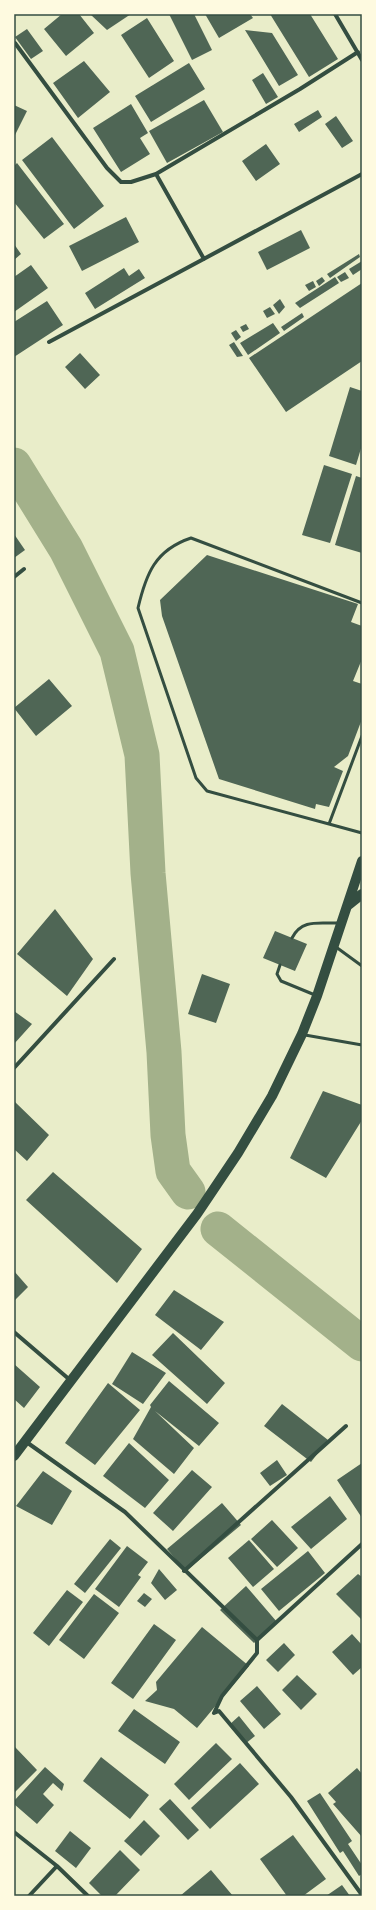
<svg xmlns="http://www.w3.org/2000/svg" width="376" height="1910" viewBox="0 0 376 1910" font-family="'IBM Plex Serif',serif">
<rect width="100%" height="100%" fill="#e9edc9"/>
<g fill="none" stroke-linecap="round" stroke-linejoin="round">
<path stroke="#a3b18a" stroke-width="35" d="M14,465l52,84 51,102 25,104 6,118 16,179 4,83 5,36 15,21
M218,1229l144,115"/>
</g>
<path fill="#4f6655" d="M62,14h17l15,19 -28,23 -22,-27z
M90,14h41l-24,16z
M169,14h25l18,36 -20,10z
M205,14h45l3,4 -34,20z
M270,14h40l28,45 -29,18z
M147,18l27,43 -25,17 -28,-43z
M27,29l16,22 -12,8 -16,-22z
M245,30l27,3 26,42 -19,11z
M84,61l26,31 -32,26 -25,-35z
M189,63l16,26 -54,33 -16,-26z
M263,73l15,24 -12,7 -14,-24z
M204,100l19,32 -56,31 -18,-32z
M131,104l17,29 -8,5 10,16 -29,18 -28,-44z
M14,105l13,6 -13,26z
M318,110l4,7 -23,15 -5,-8z
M336,116l17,25 -11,7 -17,-24z
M52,137l52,69 -30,23 -52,-69z
M266,144l14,20 -24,17 -14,-20z
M17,163l47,61 -20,15 -30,-37v-36z
M126,217l13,25 -57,29 -13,-25z
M301,230l9,18 -43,22 -9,-18z
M14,244l7,10 -7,6z
M359,254l1,3 -30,21 -3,-4z
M362,261v8l-9,6 -4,-6z
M31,265l17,23 -34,24v-35z
M124,268l5,8 10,-7 6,9 -50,31 -10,-16z
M345,272l4,6 -8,4 -4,-5z
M322,277l3,4 -6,5 -3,-5z
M335,277l4,6 -39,25 -5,-5z
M313,281l3,6 -7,4 -4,-6z
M362,283v78l-76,51 -37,-54z
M280,299l5,8 -6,7 -6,-9z
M47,301l16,24 -49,32v-35z
M270,307l5,7 -8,4 -4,-7z
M302,313l2,4 -20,14 -3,-4z
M273,323l7,10 -32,22 -8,-12z
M246,324l3,5 -6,3 -3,-5z
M236,330l5,7 -5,4 -5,-8z
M234,342l9,14 -6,1 -8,-12z
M80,353l20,22 -15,14 -20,-22z
M350,387l12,4v54l-6,20 -27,-9z
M324,465l28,9 -22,69 -28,-8z
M356,476l6,2v75l-27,-8z
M14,534l11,16 -11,8z
M207,555l151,49 -7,18 11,4v33l-9,22 9,3v35l-14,37 -14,11 9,4 -14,36 -13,-3 -1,5 -96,-30 -57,-163 -2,-16z
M49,679l23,27 -36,30 -22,-28z
M55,909l38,50 -26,37 -50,-42z
M275,931l32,13 -12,27 -32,-13z
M202,974l28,10 -14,39 -28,-9z
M14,1011l18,13 -18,20z
M323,1091l39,14v15l-36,58 -36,-20z
M14,1101l35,34 -22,26 -13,-12z
M53,1172l89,77 -25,34 -91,-83z
M14,1271l14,16 -14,14z
M174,1290l50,32 -23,28 -46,-35z
M173,1333l52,50 -18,21 -55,-49z
M132,1352l34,21 -23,31 -31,-20z
M14,1364l26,23 -16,21 -10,-9z
M169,1381l50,42 -20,23 -44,-35 39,37 -20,26 -41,-35 18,-32 -1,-2z
M108,1383l32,27 -45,55 -30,-22z
M282,1404l46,36 -17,22 -47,-36z
M129,1443l40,37 -24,28 -42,-32z
M277,1460l10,15 -17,11 -10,-13z
M362,1463v55l-25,-38z
M192,1470l20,17 -39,44 -20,-18z
M43,1471l29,20 -20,34 -36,-19z
M330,1496l17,23 -36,30 -20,-22z
M222,1503l19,22 -55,46 -19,-22z
M272,1520l26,28 -21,19 -26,-28z
M110,1539l11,9 -36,45 -11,-9z
M249,1540l25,29 -21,18 -25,-29z
M127,1546l21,16 -10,13 3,2 -22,30 -24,-18z
M308,1551l17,22 -46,38 -18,-22z
M159,1569l18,21 -12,10 -14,-17z
M358,1574l4,3v43l-26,-26z
M246,1586l31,36 -23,21 -34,-33z
M67,1590l16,12 -34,44 -16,-13z
M144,1593l8,6 -7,8 -8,-6z
M94,1594l25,19 -35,46 -25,-19z
M154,1624l22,16 -43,59 -22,-16z
M202,1627l47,39 -52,62 -23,-19 -29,-8 12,-11 -1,-8z
M352,1634l10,11v22l-9,8 -21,-23z
M284,1643l11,12 -17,17 -12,-12z
M297,1675l20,19 -16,16 -19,-20z
M257,1686l24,28 -17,15 -24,-28z
M134,1709l46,33 -15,22 -47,-33z
M239,1716l16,20 -10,8 -16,-19z
M216,1743l16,16 -43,41 -15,-16z
M15,1747l22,23 -23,23v-45z
M101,1757l48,38 -19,24 -47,-38z
M240,1763l19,21 -49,45 -19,-21z
M45,1767l19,17 -2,7 -9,-8 -10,11 11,11 -17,19 -23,-20v-3z
M357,1768l5,6v63l-29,-33 3,-2 -8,-9z
M320,1793l32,48 -4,3 14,21v9l-3,2 -16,-25 -3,2 -33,-52z
M170,1799l29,31 -11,10 -29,-31z
M144,1820l16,16 -19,20 -17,-15z
M70,1831l21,17 -15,20 -21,-17z
M293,1835l33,44 -23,17h-16l-27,-37z
M120,1850l20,20 -25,26h-13l-13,-13z
M211,1870l22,26h-53z
M342,1885l8,11h-24z"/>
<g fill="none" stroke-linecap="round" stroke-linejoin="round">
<path stroke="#344e41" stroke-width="3" d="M362,736l-33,88 33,9
M329,824l-122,-33 -11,-13 -58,-170c8,-34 17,-58 53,-70l171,65
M292,938c10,-20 28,-14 48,-15
M336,947l26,19
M280,965l-3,9 4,7 34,14
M305,1035l57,10"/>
<path stroke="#344e41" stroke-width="4" d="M335,14l27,46
M15,43l92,125 14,14h10l25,-8 144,-85 58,-37
M156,174l48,85
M49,342l313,-168
M14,577l10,-8
M14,1068l100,-109
M14,1332l56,48
M25,1441l100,71 132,128
M362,1544l-105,96v13l-35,43 -8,17 5,-2 72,86 71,98
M184,1571l162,-145
M14,1832l43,34 31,30
M29,1896l28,-30"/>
<path stroke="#344e41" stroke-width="10" d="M347,906l15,-12
M14,1456l183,-242 41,-61 34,-57 30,-62 15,-38 45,-135"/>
</g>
<rect width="376" height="1910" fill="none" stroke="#fefae0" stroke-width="30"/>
<rect x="15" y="15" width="346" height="1880" fill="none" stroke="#344e41" stroke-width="1.5"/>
</svg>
